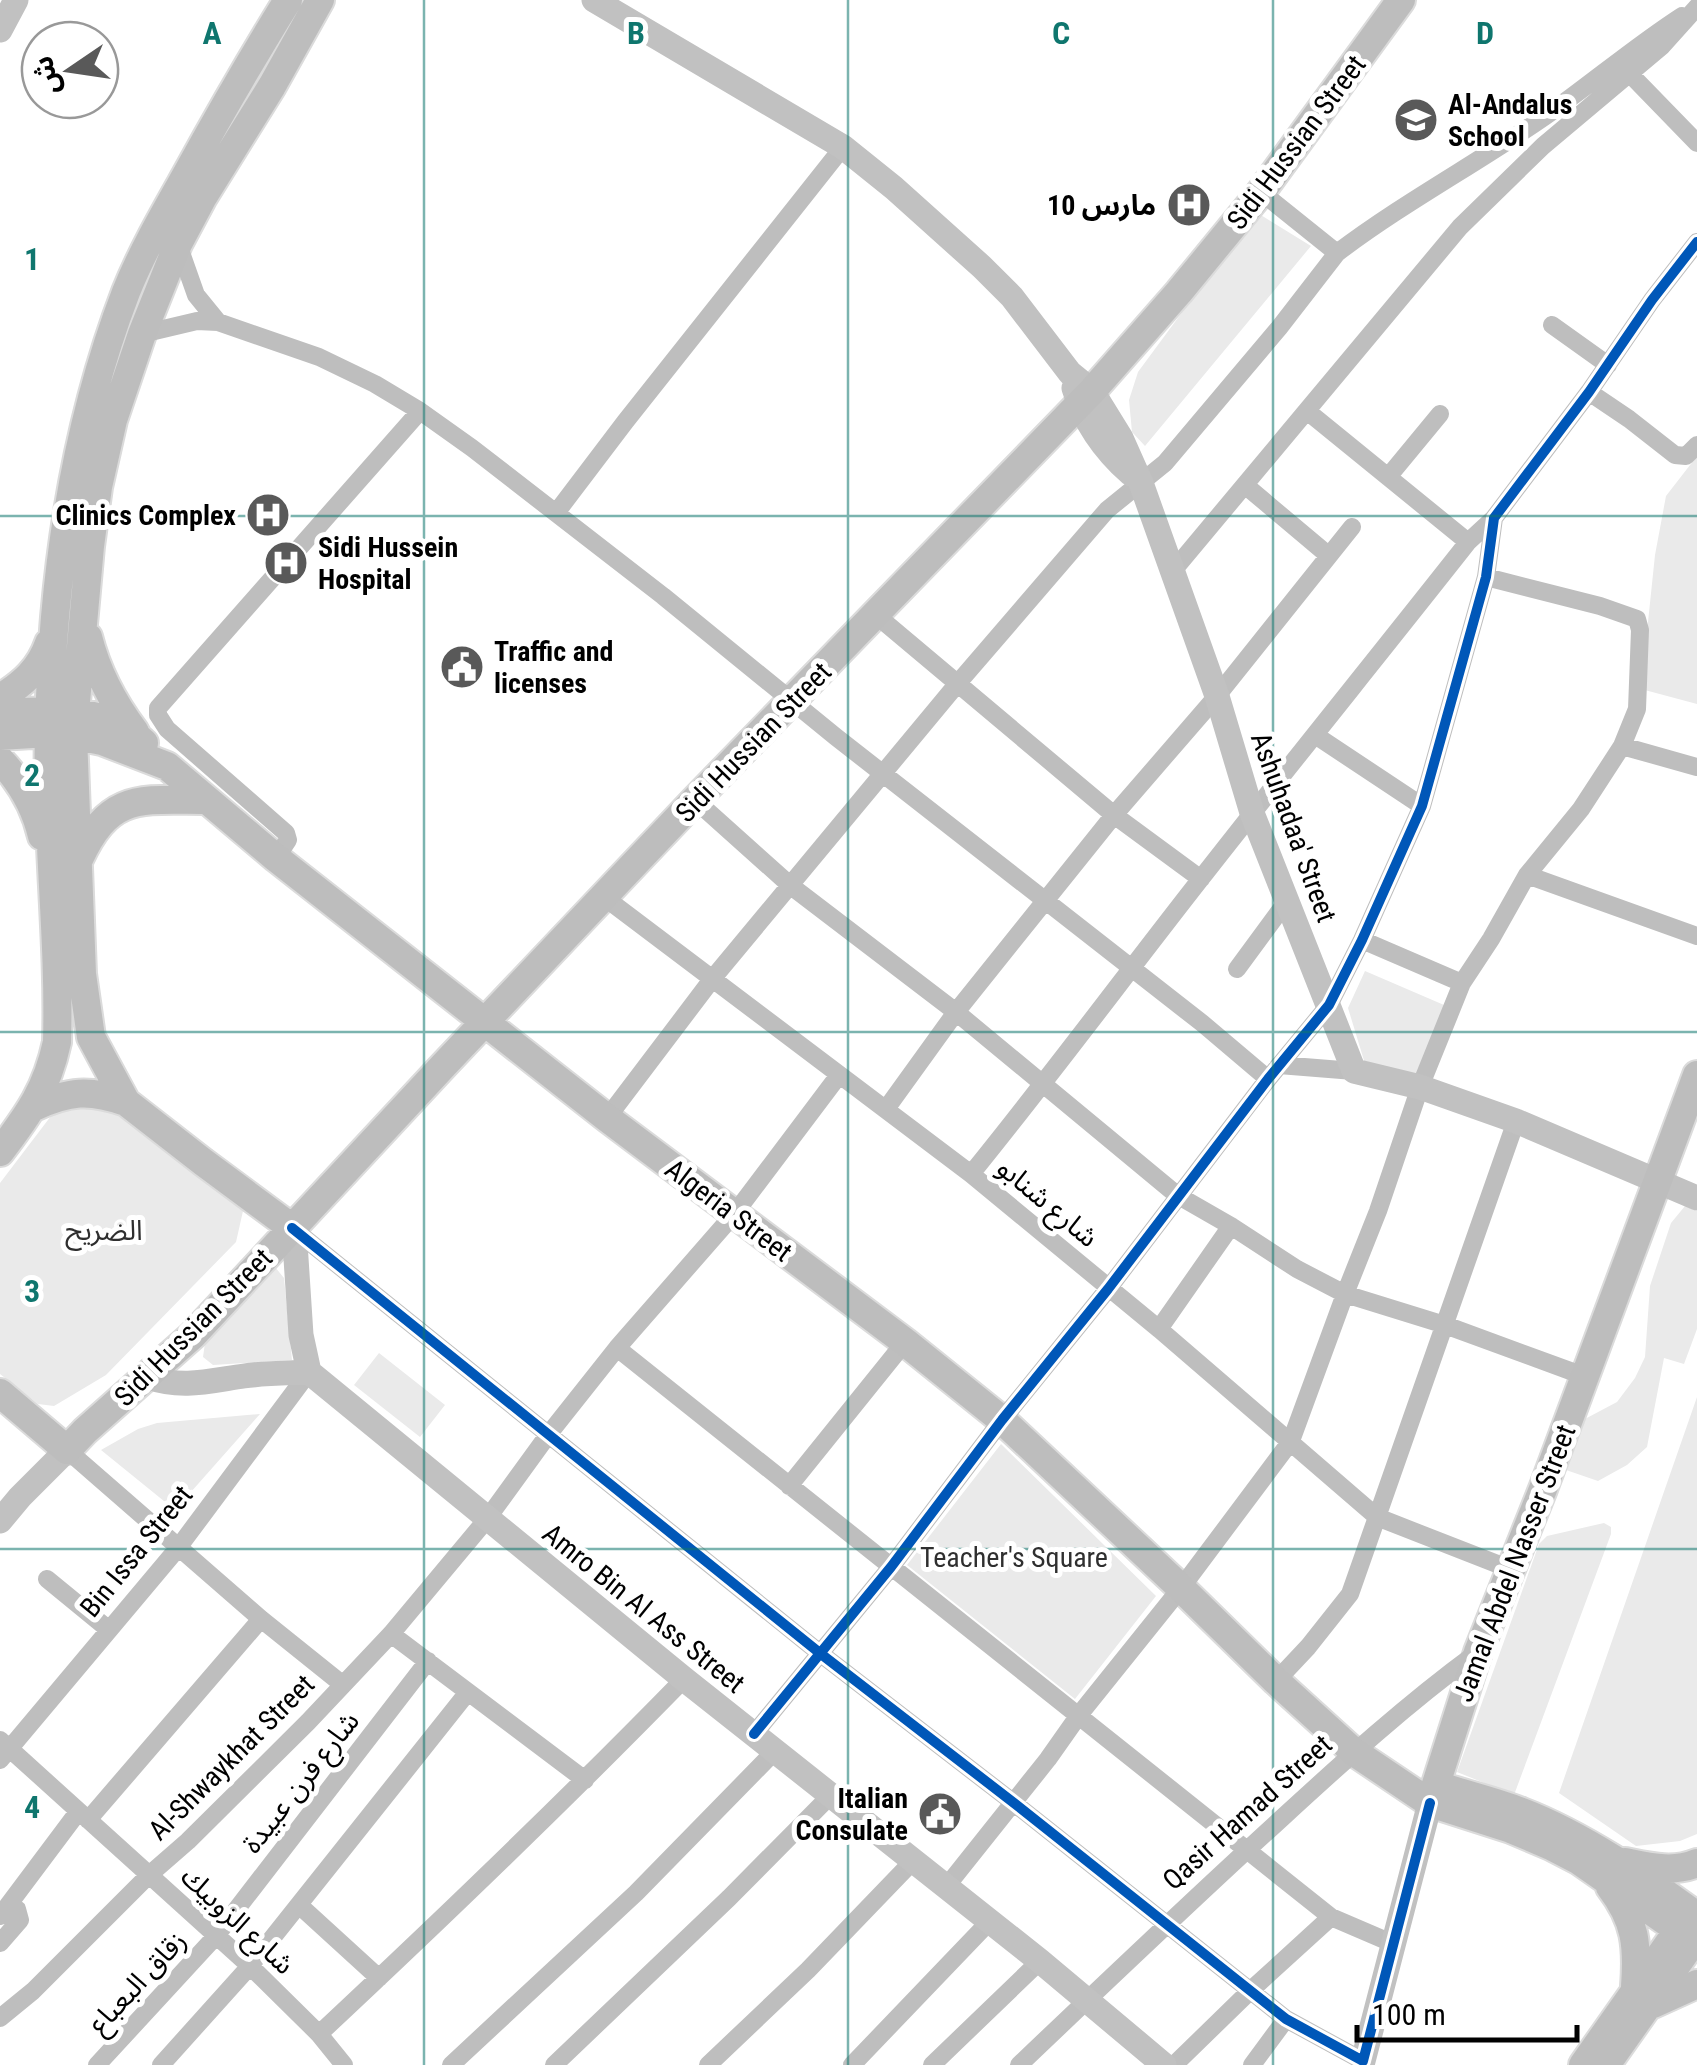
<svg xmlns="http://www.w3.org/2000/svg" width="1697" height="2065" viewBox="0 0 1697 2065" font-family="'Roboto Condensed','Noto Sans Arabic',sans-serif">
<rect width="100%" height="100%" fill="#fff"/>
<path fill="#eaeaea" d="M1256,212l55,34 -166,200 -13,-14 -3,-32 9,-28z
M1697,456v248l-56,-15 14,-134 11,-59z
M1365,971l86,37 -37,81 -48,-22 -18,-59z
M101,1101l142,110 -7,31 -130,133 -52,31 -16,-2 -38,-30v-191l51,-67 14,-14z
M1685,1206l12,5v118l-13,35 -20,-6 -17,89 -20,18 -29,16 -32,-11 17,-50 34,-18 18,-24 10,-21 5,-71 21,-63z
M275,1267l9,11 8,82 -79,5 -10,-8 2,-14z
M379,1353l66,52 -25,32 -66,-52z
M1697,1397v437l-17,7 -44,5 -77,-53z
M260,1414l-85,96 -74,-60 37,-21 19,-6z
M1001,1444l155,152 -81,103 -168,-134z
M1604,1523l7,4v7l-97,261 -57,-23 82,-228 8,-8z"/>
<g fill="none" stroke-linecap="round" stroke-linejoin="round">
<defs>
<path id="primary" d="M88,637c9,36 25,66 47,95
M0,698c23,-14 40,-29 49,-55
M0,713c49,-2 106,-8 144,30
M0,736l48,-3 25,2 29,6 65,25 109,92 331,260 298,224 97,78 179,168 95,93 78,71 76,51 81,26 40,17 27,14 119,83
M0,760c21,22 35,46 42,76
M79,859c31,-67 61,-59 127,-59
M34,1107c35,-16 55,-18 92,-5
M0,1152c29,-38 47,-63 57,-110 3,-104 -11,-208 -8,-311 3,-147 24,-301 77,-439 16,-40 38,-78 59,-115 33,-60 67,-119 103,-177
M292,1228l-89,-66 -77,-60 -35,-65 -9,-63 -9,-239 17,-189 8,-59 15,-67 29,-86 36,-90 25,-47 69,-111 48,-86
M0,1393l67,57 18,-19 108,-96 250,-269 252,-266 397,-409 87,-99 82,-100 140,-192
M1446,1788c25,8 51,14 76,24 60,23 123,66 175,104
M1430,1803l48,-151 65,-163 154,-414
M1625,1862c25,5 48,11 72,1
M1610,1887c26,34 28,59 25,100
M1653,2004l44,-20
M1583,2065l105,-149
M1606,2065l91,-129"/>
</defs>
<use href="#primary" stroke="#dbdbdb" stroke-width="32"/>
<path stroke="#bebebe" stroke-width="18" d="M1630,74l67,69
M178,244l18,51 22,27
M1337,253c66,-50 139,-89 207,-136 47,-33 90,-70 138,-101
M1552,325l56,40
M142,334l55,-13 21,1 101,35 56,27 45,27 52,37 191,148 173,141 366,286 66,56
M1589,392l40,27 46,36 11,1 11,-11
M1307,411l161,131
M1388,477l52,-63
M1246,486l82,69
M556,513l69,-91 218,-275
M1172,572l288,-345 83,-81 119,-100 35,-39
M876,615l238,200 87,64
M1315,735l107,71
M1622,746l75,21
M695,800l96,86 165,126 221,183 54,31 66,43 48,25 100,31 139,51
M276,858l12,-18 -2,-7 -119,-104 -9,-14v-7l262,-297
M1527,875l170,61
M604,897l367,277 188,155 218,188 133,52
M1362,940l100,43
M1237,969l50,-68
M1279,1065l75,6
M839,1075l-104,138 -118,135 714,569 63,27
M886,1109l70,-97 158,-197 103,-119 135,-169
M607,1118l106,-140 245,-295 149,-173 58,-47 114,-135 58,-75 -76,-61
M971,1174c78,-96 152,-196 228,-293 89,-114 180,-226 269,-339l26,-24
M292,1228l529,426 193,149 272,216 77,42
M1159,1329l72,-103
M67,1450l194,169 81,65
M789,1486l116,-144
M47,1579l61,50
M391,1634l194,146
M1276,1681l32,-34 42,-53 166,-473
M754,1734l137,-167 111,-147 106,-131 160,-210 61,-74 33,-65 60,-134 64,-229 8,-59 95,-126 63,-92 45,-58
M0,1740l250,226 69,68 25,31
M0,1760l178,-212 131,-176
M88,1820l173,-201
M946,1887l102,-128 31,-44 102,-127 110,-147 54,-147 33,-83 42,-124 42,-104 29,-44 36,-64 54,-66 41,-63 15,-37 3,-79 -3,-11 -37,-13 -114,-29
M299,1905l80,73
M0,1916l78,-104
M0,1943l20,-23 -3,-11 -7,-4
M0,2018l33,-27 116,-116 39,-34 120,-119 83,-88 96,-115 61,-84 69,-87
M319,2034c124,-116 246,-233 365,-355
M97,2065l119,-129 212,-275
M161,2065l89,-99 218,-274
M451,2065l185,-172 139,-142
M554,2065l175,-167 102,-103
M708,2065l100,-95 105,-109
M852,2065l138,-144
M932,2065l108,-104
M1019,2065c87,-83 174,-166 263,-247 62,-57 125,-114 193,-164
M1174,2065l77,-75 80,-73
M1252,2065l34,-46"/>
<path stroke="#c1c1c1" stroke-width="25" d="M594,0l249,147 51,41 88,79 30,30 58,76 22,18 29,47 20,45 76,213 35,117 102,258 66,16 96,34 181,77
M0,30l16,-30
M1074,388c10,33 31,63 57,86
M292,1228l3,15 6,92 8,37
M148,1377c34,12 61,4 96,-1 21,-3 43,-3 65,-4l375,307 356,282 124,104
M0,1521l20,-24 47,-47
M1363,2061l67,-258"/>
<use href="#primary" stroke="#bdbdbd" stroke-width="28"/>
<defs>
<path id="cycleway" d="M292,1228l529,426 193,149 272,216 77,42 67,-258
M754,1734l137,-167 111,-147 106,-131 160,-210 61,-74 33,-65 60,-134 64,-229 8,-59 95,-126 63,-92 45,-58"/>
</defs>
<use href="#cycleway" stroke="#fff" stroke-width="16"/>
<use href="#cycleway" stroke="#0057b8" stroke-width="10"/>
</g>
<path fill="none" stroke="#0f766e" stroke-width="2.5" stroke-opacity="0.55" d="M424,0v2065M848,0v2065M1273,0v2065M0,516h1697M0,1032h1697M0,1549h1697"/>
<defs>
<symbol id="school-disc" viewBox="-11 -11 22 22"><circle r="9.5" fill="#595959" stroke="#fff"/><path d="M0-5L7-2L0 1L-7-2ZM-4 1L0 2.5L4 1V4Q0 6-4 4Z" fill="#fff"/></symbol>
<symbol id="hospital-disc" viewBox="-11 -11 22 22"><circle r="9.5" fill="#595959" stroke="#fff"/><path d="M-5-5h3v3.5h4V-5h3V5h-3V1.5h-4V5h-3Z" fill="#fff"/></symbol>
<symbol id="civic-disc" viewBox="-11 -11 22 22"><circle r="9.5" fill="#595959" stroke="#fff"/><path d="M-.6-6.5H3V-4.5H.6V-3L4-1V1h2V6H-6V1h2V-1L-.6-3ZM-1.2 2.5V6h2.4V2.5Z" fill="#fff"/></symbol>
</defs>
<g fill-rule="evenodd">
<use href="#school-disc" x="1391" y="95" width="50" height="50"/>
<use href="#hospital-disc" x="1164" y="180" width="50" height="50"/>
<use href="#hospital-disc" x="243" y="490" width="50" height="50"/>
<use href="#hospital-disc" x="261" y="538" width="50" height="50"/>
<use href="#civic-disc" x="437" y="642" width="50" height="50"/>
<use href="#civic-disc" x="915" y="1789" width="50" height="50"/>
</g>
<g text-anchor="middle" stroke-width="10" stroke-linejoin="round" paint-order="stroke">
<g font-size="28" font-weight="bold" fill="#000" stroke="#fff" text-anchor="start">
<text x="1448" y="114">Al-Andalus<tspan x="1448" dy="32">School</tspan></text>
<text x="1156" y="215" text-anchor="end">10 مارس</text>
<text x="236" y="525" text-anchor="end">Clinics Complex</text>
<text x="318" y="557">Sidi Hussein<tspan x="318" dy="32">Hospital</tspan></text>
<text x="494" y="661">Traffic and<tspan x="494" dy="32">licenses</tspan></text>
<text x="908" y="1808" text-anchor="end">Italian<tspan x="908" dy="32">Consulate</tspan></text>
</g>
<g font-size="28" fill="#000" stroke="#fff">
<text transform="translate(1296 142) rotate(-53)" y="10">Sidi Hussian Street</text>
<text transform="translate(753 742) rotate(-46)" y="10">Sidi Hussian Street</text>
<text transform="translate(1294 827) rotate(70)" y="10">Ashuhadaa' Street</text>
<text transform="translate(1048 1202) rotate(40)" y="10">شارع شنابو</text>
<text transform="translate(729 1210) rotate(37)" y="10">Algeria Street</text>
<text transform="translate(193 1327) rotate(-45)" y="10">Sidi Hussian Street</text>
<text transform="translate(136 1551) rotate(-51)" y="10">Bin Issa Street</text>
<text transform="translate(1514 1563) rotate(-69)" y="10">Jamal Abdel Nasser Street</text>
<text transform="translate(644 1608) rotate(39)" y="10">Amro Bin Al Ass Street</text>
<text transform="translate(231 1757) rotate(-45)" y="10">Al-Shwaykhat Street</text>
<text transform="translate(300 1782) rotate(-52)" y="10">شارع فرن عبيدة</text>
<text transform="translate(1247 1812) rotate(-42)" y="10">Qasir Hamad Street</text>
<text transform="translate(238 1920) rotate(43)" y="10">شارع الزوبيك</text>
<text transform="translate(137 1982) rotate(-47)" y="10">زقاق البعباع</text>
</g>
<g font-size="28" fill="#2f2f2f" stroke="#fff">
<text x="104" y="1240">الضريح</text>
<text x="1014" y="1567">Teacher's Square</text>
</g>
</g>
<g font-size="32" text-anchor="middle" font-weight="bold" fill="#0f766e" stroke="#fff" stroke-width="10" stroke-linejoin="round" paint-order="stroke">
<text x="212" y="44">A</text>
<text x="636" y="44">B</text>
<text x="1061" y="44">C</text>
<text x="1485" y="44">D</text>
<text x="32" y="270">1</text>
<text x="32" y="786">2</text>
<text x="32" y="1302">3</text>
<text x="32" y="1818">4</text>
</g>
<g transform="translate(70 70) rotate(257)"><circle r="48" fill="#ffffff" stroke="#999999" stroke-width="2.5"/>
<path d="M0-8L18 38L0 25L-18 38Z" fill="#595959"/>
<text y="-15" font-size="28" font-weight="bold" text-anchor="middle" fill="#000000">ش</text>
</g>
<path d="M1357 2025v15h220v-15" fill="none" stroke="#000000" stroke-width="5"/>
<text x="1372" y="2025" font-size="30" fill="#000000" stroke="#ffffff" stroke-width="8" paint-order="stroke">100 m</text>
</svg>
